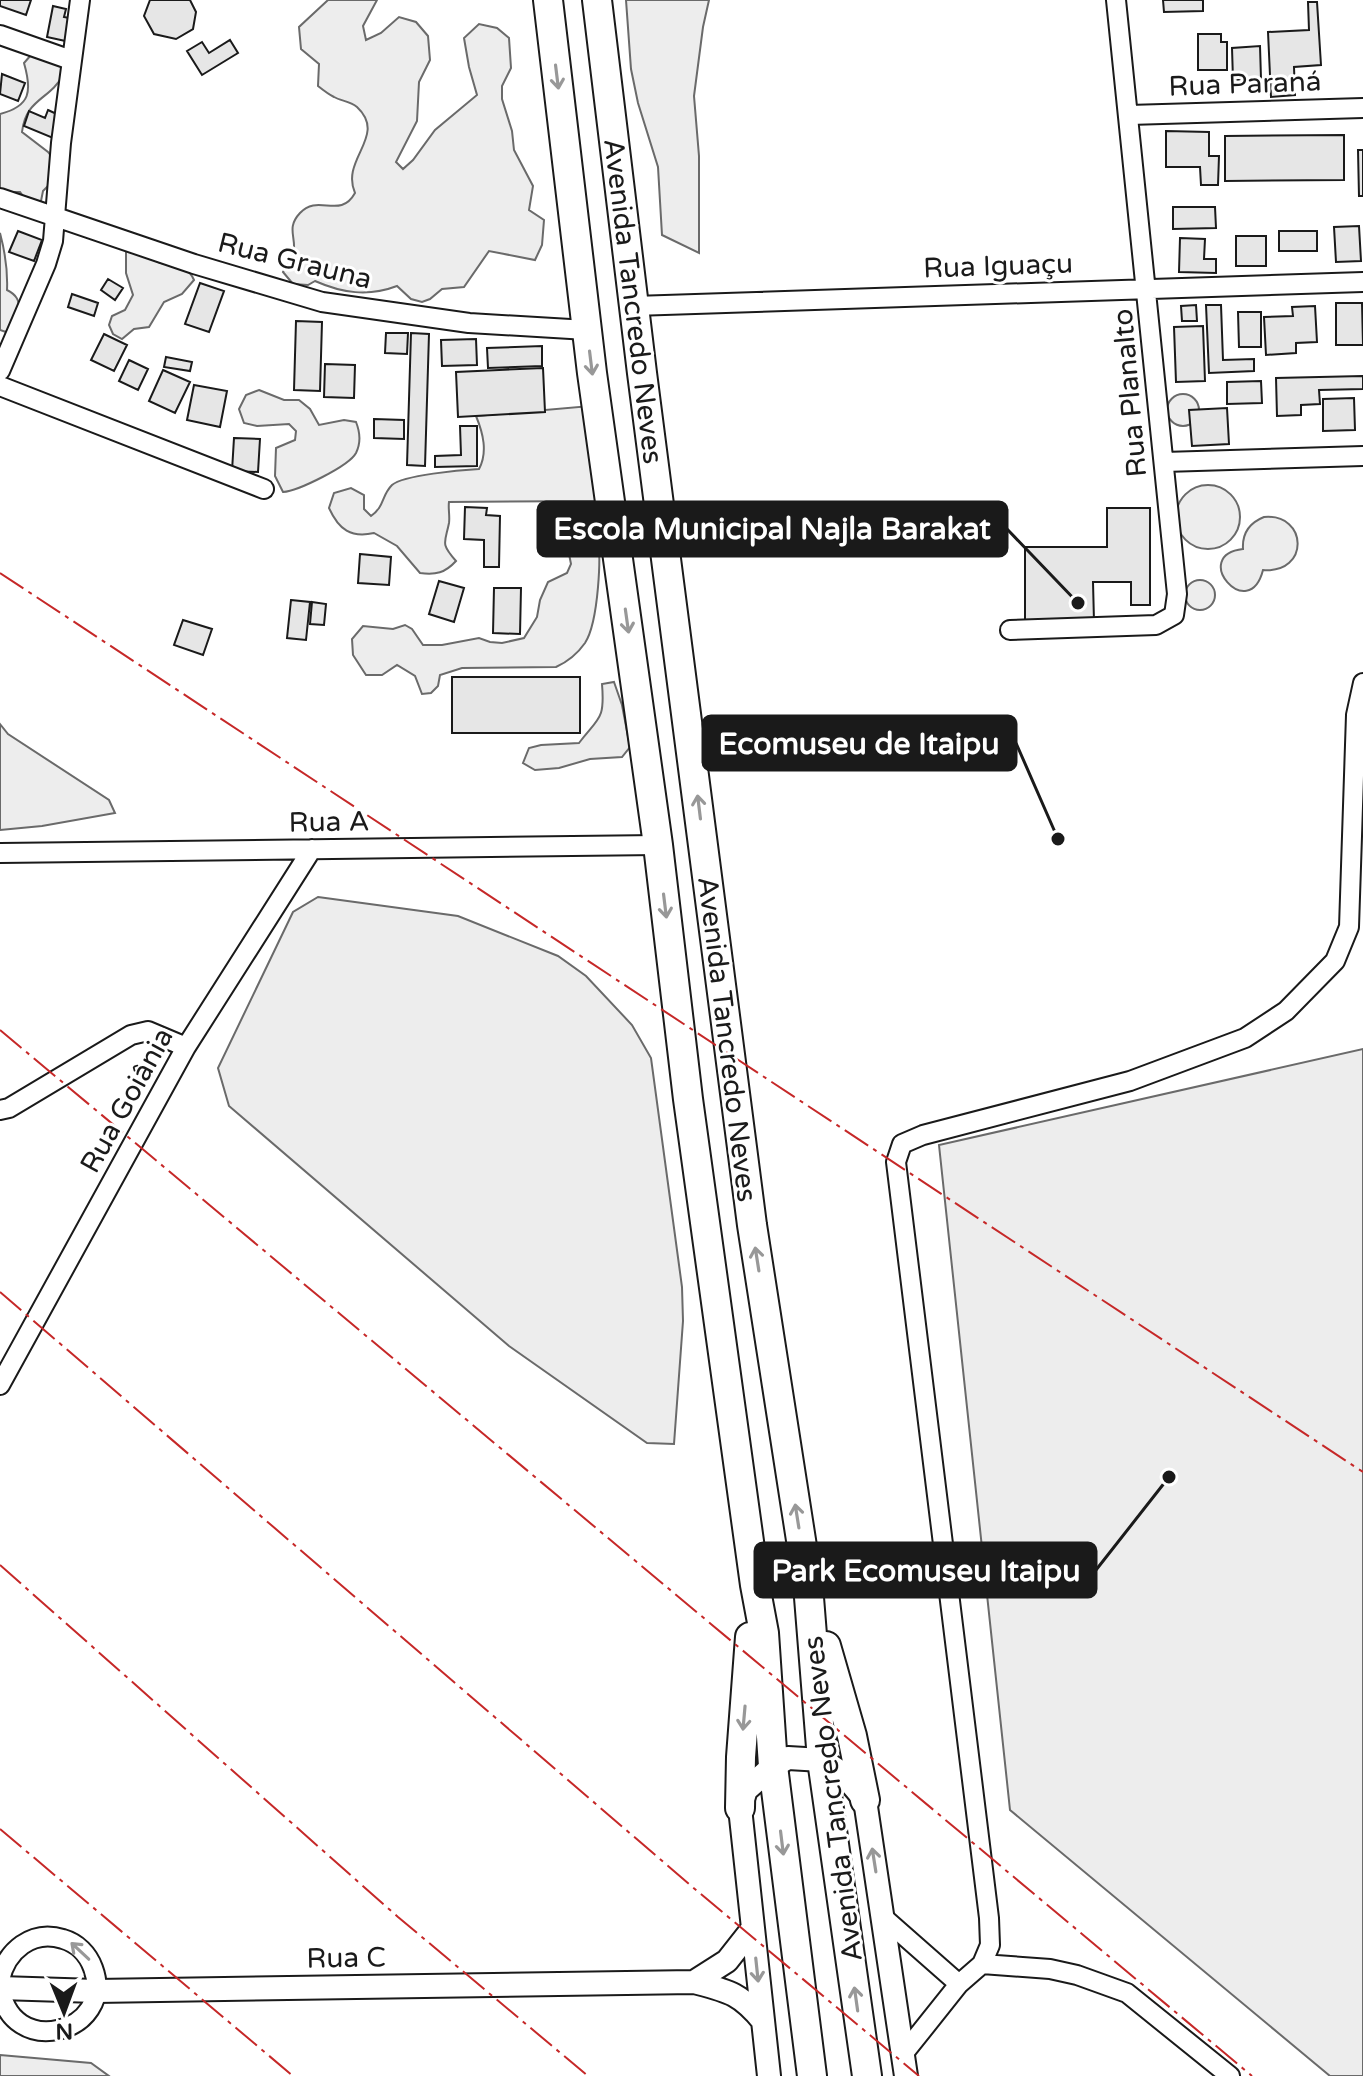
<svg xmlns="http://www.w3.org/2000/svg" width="1363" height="2076" viewBox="0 0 1363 2076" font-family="'Varela Round',sans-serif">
<rect width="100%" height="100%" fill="#fff"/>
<path fill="#ededed" stroke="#6a6a6a" stroke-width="2" d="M328,0h49l-14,26 3,14 15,-7 18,-16 17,5 12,14 2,24 -11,22 -2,39 -21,41 7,7 10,-9 22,-30 42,-35 -8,-28 -5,-29 15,-14 18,4 12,10 2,30 -9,18v13l10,32 2,19 19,36 -4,24 15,10 -2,25 -7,15 -46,-9 -25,36 -22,2 -12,10 -8,3 -11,-3 -14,-13c-29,11 -55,7 -82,-5l-7,4 -15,-1 -10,-12c3,-6 10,-16 11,-23 1,-14 -7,-22 6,-36 18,-20 40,7 55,-20 -15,-34 33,-57 2,-86 -7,-6 -16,-6 -23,-10 -6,-3 -11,-7 -16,-11l1,-22 -18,-15 -2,-22z
M626,0h83l-6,27 -9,69 5,60v97l-37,-18 -4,-68 -20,-64 -7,-34z
M31,55l29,8 3,12c-13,25 -37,23 -41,57l26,20 7,9 -4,22 -8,8 -2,10 -12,3 -9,-12h-20v-78c31,-8 32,-23 24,-51z
M0,233c5,19 8,36 7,57 10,5 12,10 13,22l-14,20 -6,-2z
M132,247c9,6 19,13 29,16 15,4 26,1 33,17l-12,14 -18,8 -15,25 -15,2 -12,10 -9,-5 -4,-9 3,-9 13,-6 8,-15 -7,-22v-22z
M259,390l25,10h15l11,9 9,16 25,-5 12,2c4,10 5,21 0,31 -7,13 -58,38 -73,39l-8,-16 1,-28 19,-8 1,-9 -7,-7 -32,2 -13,-3 -5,-14 7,-14z
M1167 410a16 16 0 1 1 32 0a16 16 0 1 1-32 0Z
M590,406l10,95 -151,1c-1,6 1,14 0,21 -4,20 -9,20 7,38 -11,12 -20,14 -36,12l-23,-27 -23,-13c-23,5 -35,-3 -45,-25l5,-15 17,-5 13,7v14l7,7c14,-10 10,-20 21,-31 12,-10 69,-15 87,-16 9,-17 4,-36 -3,-53z
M1176 517a32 32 0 1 1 64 0a32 32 0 1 1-64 0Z
M584,514c4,5 10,10 12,15 7,23 2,94 -11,114 -7,10 -18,19 -29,24l-94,1 -22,7 -2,11 -7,7 -9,1 -7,-18 -18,-11 -15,10h-16l-13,-20 -1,-16 11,-13 30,3 12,-4 7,4 11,16h19l37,-7 11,4 12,1 22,-5 13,-21 3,-17 8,-18 19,-9 4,-9 -8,-40 8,-9z
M1264,517c44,-4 46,57 -1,53 -14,55 -74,-15 -20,-21 -1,-16 6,-26 21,-32z
M1185 595a15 15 0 1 1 30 0a15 15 0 1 1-30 0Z
M614,682l8,23 8,42 -8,10 -32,2 -31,9 -24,2 -12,-7 6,-15 12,-3 38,-2c20,-26 26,-23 23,-59z
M0,724l8,10 101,66 6,13 -73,13 -42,4z
M318,897l140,19 100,40 28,20 46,49 19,33 31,229 1,34 -9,123 -27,-1 -138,-97 -280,-240 -11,-38 75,-156z
M1363,1049v1027h-33l-320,-266 -71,-665z
M0,2055l91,8 18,13h-109z"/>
<path fill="#e6e6e6" stroke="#1a1a1a" stroke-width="2" d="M0,0h31l-5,15 -26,-9z
M150,0h40l6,12 -3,17 -17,10 -22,-5 -10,-18z
M1163,0h40v11l-39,1z
M1308,2h9l4,63 -27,2 1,28 -24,2 -3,-65 41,-2z
M53,6l13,3 -2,8 10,2 -4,23 -23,-5z
M1198,34h23v8h6v28h-29z
M230,40l8,13 -36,22 -15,-24 15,-9 7,11z
M1260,46l1,33 -28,1 -1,-32z
M2,74l23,9 -7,18 -18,-7z
M48,110l13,6 -8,22 -29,-12 5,-15 16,7z
M1166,131l43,1v24h10l-1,29h-17l-1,-18h-34z
M1344,135v45l-119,1v-45z
M1358,150h5v46h-4z
M1173,207h42l1,21 -43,1z
M1359,226l2,35 -25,1 -2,-35z
M18,231l24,9 -8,21 -25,-9z
M1279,231h38v20h-38z
M1236,236h30v30h-30z
M1180,238l25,1 -1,20h12v14l-37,-1z
M108,279l15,9 -8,12 -14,-10z
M200,283l24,8 -15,41 -24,-8z
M72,294l26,9 -4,13 -26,-9z
M1336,303h26l1,42h-27z
M1196,305l1,16h-15l-1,-15z
M1206,305h15l2,55 31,-1v12l-45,2z
M1315,306l2,36 -21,1v10l-30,2 -2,-38 29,-1 -1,-9z
M1238,312h23v35h-22z
M296,321l26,1 -2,69 -26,-1z
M1203,326l2,55 -29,1 -2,-55z
M386,333h22l-1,21 -22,-1z
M411,333l18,1 -4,132 -18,-1z
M104,334l23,11 -13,26 -23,-11z
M476,339l1,26 -35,1 -1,-26z
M542,346v20l-54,2 -1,-20z
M166,357l26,5 -2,9 -26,-4z
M129,360l19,9 -10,21 -19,-9z
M325,364l30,1 -1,33 -30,-1z
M543,368l2,44 -87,5 -2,-45z
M163,370l27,12 -15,31 -26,-12z
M1363,376v13l-44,1 1,14 -19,1v10l-24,1 -1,-38z
M1261,381l1,22 -35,1v-22z
M194,385l33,6 -7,36 -33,-7z
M1354,398l1,32 -32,1v-32z
M1227,408l2,36 -37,2 -3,-36z
M374,419l30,1v19l-30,-1z
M460,426h17v40l-42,1v-11l26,-1z
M234,438l26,1 -2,33 -26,-1z
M465,507l22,1 -1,7 14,1 -1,51h-15v-27l-20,-1z
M1107,508h43v97h-19v-23h-38l1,39 -69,-1v-73h82z
M360,554l31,3 -2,28 -31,-2z
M439,581l25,7 -10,34 -25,-8z
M494,588h27l-1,46 -27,-1z
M291,600l19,2 -4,38 -19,-2z
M312,602l14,2 -2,21 -14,-1z
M183,620l29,9 -9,26 -29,-10z
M452,677h128v56h-128z"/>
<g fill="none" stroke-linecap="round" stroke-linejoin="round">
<defs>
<path id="minor" d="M0,35l71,25
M1129,115l234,-7
M0,198l194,66 128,38 147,21 118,7
M634,306l729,-24
M0,371l46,-107 7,-23 8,-98 19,-143
M0,386l264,103
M1164,462l199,-6
M1010,630l146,-5 18,-10 3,-21 -61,-594
M0,853l658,-8
M0,1110l9,-2 122,-73 17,-4 38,16
M0,1385l186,-338 126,-198
M884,1918l75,66
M982,1964l68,5 27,6 50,18 103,83
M0,1980c6,-29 32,-51 63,-41 14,4 25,15 30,29 24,65 -85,94 -93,17
M904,2053l55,-69 23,-20 8,-19 -1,-27 -93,-756 6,-18 21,-9 207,-54 115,-43 41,-27 49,-50 14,-34 7,-212 7,-32"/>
<path id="tertiary" d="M694,1982l33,-21 26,-33
M0,1988l96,3 598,-9c34,9 46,11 69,39
M769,2076l-29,-268 6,-18 27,-24 15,-8 34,2 21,14 22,26 41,276"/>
<path id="primary" d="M548,0l44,373 66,472 30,254 67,486 9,48 9,133 39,310
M597,0l45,373 110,852 56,360 14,175 45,316
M826,1646l26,90 13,64
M740,1808l1,-51 9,-120"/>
</defs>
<use href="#minor" stroke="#1a1a1a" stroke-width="22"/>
<use href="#tertiary" stroke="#1a1a1a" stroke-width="26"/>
<use href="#primary" stroke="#1a1a1a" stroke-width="32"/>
<use href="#minor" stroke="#fff" stroke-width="18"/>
<use href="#tertiary" stroke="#fff" stroke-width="22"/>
<use href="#primary" stroke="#fff" stroke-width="28"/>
<path stroke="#c62828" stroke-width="2" stroke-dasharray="28 6 4 6" stroke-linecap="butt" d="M0,573l1363,899
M0,1030l1252,1046
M0,1292l696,598 223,186
M0,1565l398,352 190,159
M0,1829l293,247"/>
</g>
<defs><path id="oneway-shaft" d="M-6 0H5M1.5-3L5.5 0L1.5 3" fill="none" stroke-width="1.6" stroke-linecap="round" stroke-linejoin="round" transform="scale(2)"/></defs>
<g stroke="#989898">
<use href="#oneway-shaft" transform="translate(557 77) rotate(83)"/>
<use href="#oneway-shaft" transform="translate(591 363) rotate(83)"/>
<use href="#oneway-shaft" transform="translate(627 621) rotate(82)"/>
<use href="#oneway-shaft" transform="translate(699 807) rotate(-97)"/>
<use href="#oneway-shaft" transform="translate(665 906) rotate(83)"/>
<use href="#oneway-shaft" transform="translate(757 1259) rotate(-99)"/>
<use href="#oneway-shaft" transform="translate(797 1516) rotate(-99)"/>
<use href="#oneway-shaft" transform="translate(744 1718) rotate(95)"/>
<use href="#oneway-shaft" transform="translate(782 1843) rotate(83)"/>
<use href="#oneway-shaft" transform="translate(874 1860) rotate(-99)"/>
<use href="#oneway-shaft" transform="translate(80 1951) rotate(-137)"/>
<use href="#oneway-shaft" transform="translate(757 1970) rotate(84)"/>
<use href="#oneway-shaft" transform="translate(856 1999) rotate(-98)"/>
</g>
<g text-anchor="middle" stroke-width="6" stroke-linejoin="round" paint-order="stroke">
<g font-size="28" fill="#1a1a1a" stroke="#fff">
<text transform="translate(1245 83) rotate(-2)" y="10">Rua Paraná</text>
<text transform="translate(295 260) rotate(14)" y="10">Rua Grauna</text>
<text transform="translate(998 265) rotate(-2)" y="10">Rua Iguaçu</text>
<text transform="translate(634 301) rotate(83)" y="10">Avenida Tancredo Neves</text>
<text transform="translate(1129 393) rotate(-95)" y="10">Rua Planalto</text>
<text transform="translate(329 821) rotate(-1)" y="10">Rua A</text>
<text transform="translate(728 1039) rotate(83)" y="10">Avenida Tancredo Neves</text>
<text transform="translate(126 1100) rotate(-61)" y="10">Rua Goiânia</text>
<text transform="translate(832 1799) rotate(-97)" y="10">Avenida Tancredo Neves</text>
<text transform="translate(346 1957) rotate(-1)" y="10">Rua C</text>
</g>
</g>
<path fill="none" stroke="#1a1a1a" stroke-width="3" d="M1078 603L1007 529M1058 839L1016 743M1169 1477L1096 1570"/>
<g fill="#1a1a1a" stroke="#fff" stroke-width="3">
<circle cx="1078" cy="603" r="8"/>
<circle cx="1058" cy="839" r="8"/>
<circle cx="1169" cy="1477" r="8"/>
</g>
<g fill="#1a1a1a" stroke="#1a1a1a" stroke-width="3">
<rect x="538" y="502" width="469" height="54" rx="8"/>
<rect x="703" y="716" width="313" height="54" rx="8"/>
<rect x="755" y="1543" width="341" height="54" rx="8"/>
</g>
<g font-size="30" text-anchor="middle" font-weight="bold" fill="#fff">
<text x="772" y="539">Escola Municipal Najla Barakat</text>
<text x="859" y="754">Ecomuseu de Itaipu</text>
<text x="926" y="1581">Park Ecomuseu Itaipu</text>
</g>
<g transform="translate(64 2012) rotate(179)" stroke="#ffffff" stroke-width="6" paint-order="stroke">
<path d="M0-6L14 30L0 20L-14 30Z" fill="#1a1a1a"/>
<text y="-12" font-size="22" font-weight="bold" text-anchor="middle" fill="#1a1a1a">N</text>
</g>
</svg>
